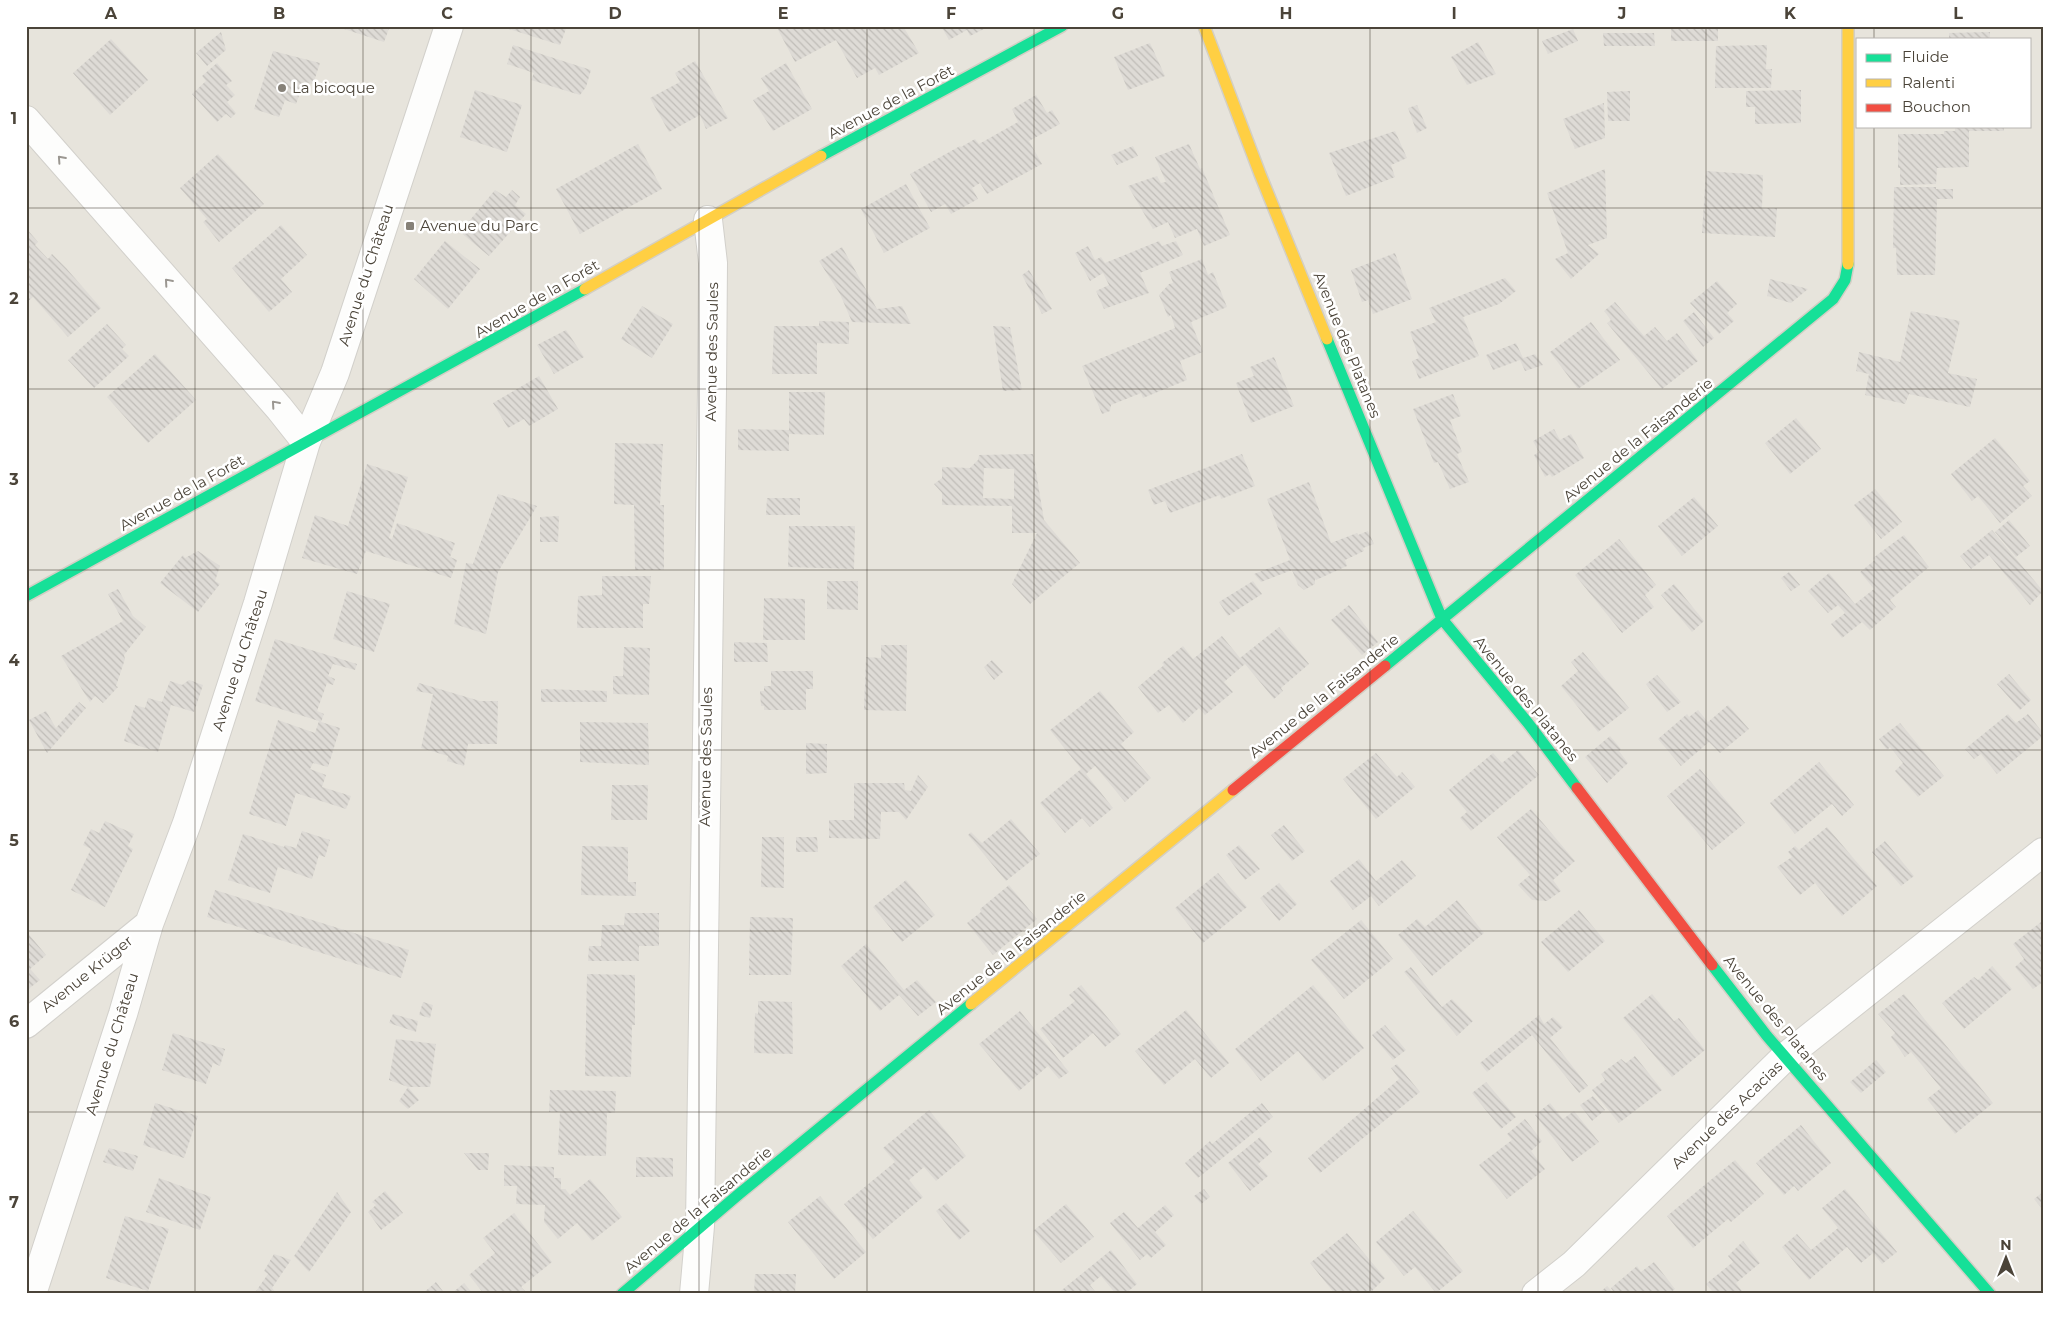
<svg xmlns="http://www.w3.org/2000/svg" width="2069" height="1320" viewBox="0 0 2069 1320" font-family="Montserrat,sans-serif">
<defs>
<pattern id="building-back-hatch" width="6" height="6" patternUnits="userSpaceOnUse" patternTransform="scale(1.25)"><rect width="6" height="6" fill="#dedbd6"/><path d="M-1 5l2 2M0 0l6 6M5-1l2 2" fill="none" stroke="#c0bdb8"/></pattern>
</defs>
<rect width="100%" height="100%" fill="#f4f2ee"/>
<path fill="#e7e4dc" fill-rule="evenodd" d="M26,26h2017v1268h-2017zM1858,39h172v87h-172z"/>
<path fill="url(#building-back-hatch)" fill-rule="evenodd" d="M335,26h55l-6,16z
M510,26h57l-7,19 -51,-16z
M776,26h127l16,27 -40,22 -4,-7 -18,10 -21,-38 -41,22z
M941,26h41l2,3 -14,7 -3,-6 -18,10z
M1671,26h47v15h-47z
M1882,26h81v2l-81,1z
M1573,29l5,12 -30,13 -6,-13z
M221,32l5,18 -19,16 -11,-13z
M1990,32v7h-41v-6z
M1603,33h51l1,13h-51z
M111,39l37,41 -38,35 -37,-42z
M1478,42l18,32 -29,11 -16,-28z
M1150,43l15,33 -37,14 -14,-33z
M513,45l78,25 -5,17 -6,8 -49,-15 3,-7 -27,-9z
M1767,45l-1,24h6l-1,19h-56l1,-42z
M273,51l47,12 -7,21 -9,-2 -8,22 -11,-4 -6,17 -25,-8z
M695,61l33,57 -22,11 -6,-14 -31,17 -19,-34 30,-16 -5,-9z
M217,63l15,18 -6,4 9,10 -8,7 9,11 -5,5 -5,-4 -9,8 -25,-28 14,-13 -4,-5z
M786,63l26,46 -39,22 -20,-31 16,-9 -8,-13z
M475,90l47,15 -15,47 -47,-15z
M1801,90v33l-46,1v-17h-9v-16z
M1630,91v30h-22l-1,-29z
M1036,95l11,18 5,-3 8,14 -31,17 13,23 -55,30 -7,-11 -8,5 6,11 -27,15 -6,-10 -14,8 -21,-38 50,-28 1,1 14,-8 4,5 39,-22 -6,-13z
M1604,103l1,35 -30,11 -12,-30z
M1417,105l10,23 -10,5 -9,-25z
M1955,126h49v5h-35v36l-32,1 -1,16 -36,1v-17h-2v-34h46v-3h11z
M1395,131l12,27 -16,7 4,12 -49,19 -17,-43z
M638,144l24,45 -82,45 -24,-45z
M1189,144l11,25 2,-1 28,67 -26,11 -7,-17 -22,9 -7,-16 -15,7 -25,-43 29,-10 4,7 5,-1 -11,-25z
M1133,146l5,10 -21,9 -6,-10z
M218,154l46,50 -45,38 -16,-20 4,-3 -27,-31z
M1605,169l2,69 -19,7 11,9 -28,25 -16,-20 13,-6 -21,-60z
M1706,171l57,4 -1,33h15l-2,29 -73,-4z
M906,184l24,44 -46,25 -23,-44z
M1894,187h42v2h17v10h-16l-2,76h-38l-1,-27h-3z
M495,190l11,7 6,-7 8,7 -5,8 11,9 -37,42 -29,-24z
M281,225l26,30 -26,24 11,13 -23,20 -37,-44z
M26,228l12,14 -3,3 13,14 4,-5 14,14 35,40 -33,29 -35,-40 -7,6z
M445,241l35,28 -32,40 -34,-30z
M1159,241l3,5 14,-5 7,14 -43,18 9,20 -45,16 -8,-18 13,-6 -6,-12 -13,8 -15,-28 13,-7 7,14 6,-3 4,6z
M842,247l35,62 25,-3 9,18 -59,-2 -12,-28 -21,-33z
M1395,253l17,46 -39,15 -5,-14 -6,2 -11,-32z
M1202,259l6,16 5,-3 14,35 -36,15 12,30 -23,9 7,19 -44,18 -2,-5 -30,12 -1,6 -8,3 -20,-48 93,-38 -4,-13 -3,2 -9,-22 10,-11 4,-1 -4,-11z
M1029,270l23,39 -10,5 -20,-39z
M1505,278l11,13 -17,13 -36,13 16,39 -60,23 -7,-18 7,-3 -9,-26 26,-10 -7,-14z
M1770,279l38,10 -17,14 -24,-7z
M1717,281l20,23 -10,9 7,8 -15,13 -29,-31z
M1615,302l29,34 11,-9 12,14 10,-8 21,28 -36,28 -55,-66 4,-3 -7,-9z
M642,306l31,18 -21,34 -31,-19z
M1911,311l49,10 -12,52 29,6 -7,28 -61,-13 -4,10 -40,-9 4,-21 -13,-3 3,-19 41,10z
M1694,312l20,26 -11,9 -20,-26z
M819,321l30,1v22l-32,-1v31h-45l2,-48h45z
M1591,322l29,38 -42,29 -28,-37z
M107,324l19,21 -4,4 7,7 -35,32 -26,-28z
M993,326l17,1 12,63 -19,1z
M566,330l18,27 -30,17 -17,-29z
M1516,343l7,15 12,-4 8,11 -18,6 -5,-11 -27,10 -7,-15z
M155,354l41,46 -48,43 -41,-46z
M1274,357l20,49 -43,17 -15,-40 18,-7 -4,-9z
M539,376l19,33 -29,17 -5,-7 -16,9 -15,-25z
M789,392h36l-1,43 -35,-1v17l-51,-1v-21l51,1z
M1453,394l8,22 -11,4 12,32 -5,2 12,28 -19,7 -12,-27 -4,1 -21,-54z
M1796,418l25,31 -31,25 -25,-31z
M1554,429l6,11 11,-6 13,24 -32,19 -2,-3 -5,3 -11,-22 5,-3 -6,-11z
M1995,438l35,43 -7,5 9,10 -32,27 -22,-27 -6,5 -21,-27z
M615,443l48,1 -3,61h4v65h-29l-1,-65 -20,-1z
M1033,454l11,66 36,43 -50,41 -18,-20 25,-51h-25v-27l-70,-1v-12l-8,-9 8,-6v-11l28,1 8,-8 1,-5zM984,468l30,1v30l-31,-1z
M1242,454l13,32 -34,13 -1,-4 -50,18 -5,-12 -11,4 -6,-15z
M367,464l41,13 -19,61 3,1 5,-16 58,20 -5,14 7,3 -6,18 -85,-27 -9,23 -55,-16 13,-43 33,11z
M1309,482l22,61 26,-10 1,2 10,-4 6,13 -11,4 1,3 -19,9 2,6 -31,14 -1,-2v6l-11,6 -6,-5 -6,-15 -31,12 -7,-8 36,-14 -23,-61z
M1875,489l27,33 -21,17 -27,-34z
M498,494l39,12 -39,66 -12,62 -32,-10 12,-61 7,1z
M1694,497l24,29 -36,30 -24,-30z
M767,498h33v17h-34z
M559,516l-1,26h-18v-25z
M2009,520l21,26 -14,11 -21,-25z
M789,526h66l-1,43 -66,-2z
M1992,530l51,61 -13,14 -41,-50 -18,14 -11,-13z
M1904,535l25,32 -39,33 6,7 -26,23 -8,-8 -20,16 -11,-14 14,-11 -7,-8 -10,8 -20,-22 21,-18 26,31 19,-15 -14,-17 15,-12 -2,-2z
M1619,539l37,46 -11,10 9,12 -32,26 -47,-58z
M198,551l22,15 -5,15 5,3 -22,28 -38,-29 23,-28 2,3z
M1789,572l11,13 -9,6 -10,-13z
M602,576h49l-2,28h-6v24h-66l1,-32 24,-1z
M827,581h31v29l-31,-1z
M1253,581l9,13 -34,22 -9,-14z
M1674,584l30,37 -12,11 -31,-37z
M118,589l15,27 13,11 -22,28 1,4 -9,27 2,1 -15,16 -8,-7 -5,6 -29,-46 62,-35 -15,-27z
M347,591l43,13 -16,48 -41,-13z
M764,598l41,1v41h-42z
M1349,605l29,37 -16,13 -31,-35z
M1279,627l30,37 -28,24 2,3 -9,8 -29,-35 -21,18 9,10 -28,23 -6,-7 -16,15 -14,-18 -11,8 -20,-26 26,-22 -2,-2 21,-17 10,13 29,-23 18,22z
M275,639l82,25 -2,6 -22,-6 -5,12 7,3 -2,6 -6,-2 -10,28 7,3 -3,8 19,6 -12,39 -15,-4 -3,6 16,6 -4,12 29,9 -5,13 -50,-16 -10,33 -37,-12 14,-46 15,-48 37,13 4,-12 -64,-20z
M734,642l33,1 1,19h-34z
M881,645h26l-1,66 -42,-1 2,-53 15,1z
M624,647l26,1 -1,47 -36,-1v-18h10z
M1583,652l46,56 -31,24 -37,-46 17,-15 -7,-9z
M992,660l11,12 -9,8 -10,-13z
M771,671h42v18h-7v21h-42v-4h-3l-1,-15h4v-5h7z
M2009,674l22,26 -11,10 -23,-26z
M1657,675l24,27 -14,10 -21,-28z
M189,680l14,5 -9,27 -23,-7 -13,47 -34,-11 11,-36 10,3 3,-10 14,4 8,-21 12,4z
M419,683l61,18h18l-1,43h-29l-4,22 -17,-5 1,-5 -27,-8 12,-54 -17,-3z
M541,689l66,2v11h-66z
M1100,691l34,41 -13,12 30,34 -26,24 -30,-36 -9,8 27,34 -23,19 -8,-9 -17,15 -25,-30 41,-34 -31,-39z
M79,702l7,6 -39,45 -18,-33 17,-9 10,17z
M1728,705l21,24 -29,24 -11,-11 -28,24 -23,-27 29,-25 2,3 9,-7 10,12z
M2008,714l8,9 12,-9 15,19v3l-46,38 -16,-20 -7,5 -9,-10z
M580,722l68,1 1,42 -69,-3z
M1900,723l44,53 -26,21 -23,-26 8,-8 -13,-16 -3,3 -8,-11z
M1610,736l11,13 -2,2 9,12 -21,20 -22,-26z
M806,743l21,1v29l-21,1z
M1518,750l21,25 -68,56 -11,-13 7,-6 -18,-22 44,-37 9,10z
M1376,753l21,24 5,-5 13,15 -39,32 -33,-40z
M1819,762l35,43 -12,11 -10,-12 -37,30 -25,-31z
M1700,769l45,54 -33,27 -45,-54z
M918,775l10,12 -22,33 -7,-8h-18l-1,27 -51,-1v-18h25v-37h50l1,7 6,1z
M612,785h36l-1,35h-36z
M1531,809l44,52 -22,19 8,11 -14,10 -15,-1 -14,-15 12,-10 -33,-38z
M1011,819l29,35 -34,27 -38,-46 3,-3 11,11z
M105,821l29,13 -6,12 5,3 -28,58 -34,-17 20,-41 -8,-4 8,-16 8,4z
M1284,825l21,26 -13,10 -21,-26z
M1827,827l50,59 -35,30 -27,-33 -15,12 -23,-28 15,-10 -4,-5 7,-6 4,4z
M302,831l28,9 -5,17 -6,-2 -7,24 -34,-12 -8,26 -42,-13 15,-46 41,13 1,-2 11,3z
M762,837h22v51l-23,-1z
M796,837h21l1,15h-22z
M1885,841l29,35 -13,10 -29,-34z
M1239,845l21,24 -15,11 -19,-25z
M582,846l46,1v35h8v14l-55,-1z
M1359,859l17,22 26,-21 14,16 -37,30 -8,-10 -18,14 -23,-29z
M1218,873l29,34 -44,36 -28,-35z
M906,880l29,35 -33,27 -29,-35z
M1279,883l18,21 -18,17 -19,-23z
M1009,885l28,34 -44,36 -26,-32 14,-11 -1,-3z
M215,890l194,60 -8,28 -194,-61z
M1457,900l27,33 -52,43 -34,-41 19,-16 8,8z
M1579,910l26,31 -37,31 -27,-30z
M625,913h34v33h-20v15h-51l1,-15h12l1,-21h22z
M750,917l43,1 -2,57h-42z
M1361,920l32,39 -49,40 -33,-39z
M2041,922l2,60 -10,7 -18,-22 9,-8 -11,-15z
M26,931l20,24 -16,14 10,11 -14,11z
M866,944l38,46 13,-10 19,22 -18,14 -19,-21 -19,16 -39,-45z
M1992,966l20,23 -48,40 -22,-26 32,-26 4,3z
M1411,967l31,40 10,-8 21,22 -16,15 -53,-64z
M587,974l48,1v50h-3l-1,52 -46,-1z
M1081,985l40,49 -16,13 -12,-14 -30,25 -23,-29 35,-28 -6,-6z
M1313,985l51,63 -41,33 -25,-30 -37,30 -26,-32z
M1652,994l22,27 5,-3 26,32 -33,27 -49,-59z
M1904,994l89,109 -38,31 -28,-35 14,-11 -30,-36 -6,5 -14,-20 4,-4 -17,-19z
M758,1001l34,1 1,52 -39,-1 1,-40 3,1z
M423,1002l10,3 -3,13 -11,-3z
M1186,1010l43,53 -18,15 -16,-19 -31,26 -29,-34z
M1020,1011l49,61 -10,7 -11,-13 -29,25 -40,-47z
M393,1014l25,7 -2,11 -27,-9z
M1539,1015l5,9 9,-7 10,10 -13,11 38,48 -9,7 -47,-58 -45,37 -7,-9z
M1385,1025l21,25 -13,10 -21,-25z
M173,1033l52,16 -5,17 -7,-3 -7,21 -44,-14z
M396,1039l40,5 -6,43h-22l11,13 -11,9 -9,-8 9,-14 -19,-7z
M1635,1056l27,34 -43,33 -27,-33 13,-10 -4,-6 20,-15 5,4z
M1876,1060l10,12 -25,21 -11,-11z
M1397,1064l23,28 -100,81 -12,-15 91,-79 -8,-11z
M1486,1082l30,35 -15,12 -29,-36z
M550,1090l66,1 -1,22h-8l-1,43 -48,-1 2,-43h-11z
M1593,1096l12,14 -13,11 -12,-16z
M155,1103l43,13 -14,42 -41,-13z
M1262,1103l11,14 -75,61 -13,-15 25,-22 2,3z
M1550,1103l13,16 11,-8 25,31 -27,20 -37,-47z
M929,1110l37,46 -30,25 -12,-14 -15,13 14,17 -50,42 -29,-35 51,-42 -12,-14z
M1525,1119l17,22 -11,10 14,18 -38,30 -28,-34 33,-25 -5,-6z
M1801,1125l30,38 -33,28 -4,-5 -10,9 -28,-32z
M1260,1137l12,15 -14,12 10,12 -18,15 -22,-28z
M109,1148l29,8 -5,15 -30,-9z
M464,1153h25l-1,17h-10z
M636,1157l37,1v19h-37z
M1735,1160l29,34 -33,28 -3,-3 -35,29 -26,-32z
M504,1165l50,2v11h7v11h4l5,6 20,-16 32,38 -30,24 -15,-18 -19,16 -14,-17 1,-17 -29,-1 1,-18h-13z
M159,1178l52,19 -11,33 -54,-18z
M1204,1189l6,8 -9,7 -7,-8z
M1845,1189l52,63 -15,12 -9,-11 -12,10 -14,-16 -38,33 -27,-33 15,-13 14,16 27,-22 -16,-20z
M385,1191l18,22 -22,17 -13,-18 8,-7 -4,-3z
M337,1192l14,20 -42,60 -15,-16z
M2043,1192v18l-9,-11z
M820,1196l46,56 -32,27 -46,-57z
M946,1203l24,28 -11,9 -23,-29z
M1066,1204l28,33 -33,26 -28,-32z
M1165,1205l9,10 -19,17 11,13 -15,13 -4,-4 -7,6 -30,-37 14,-11 14,16z
M1413,1211l50,60 -27,22 -21,-26 -11,9 -28,-34z
M514,1213l38,49 -31,25 4,4 -4,3h-37l-15,-19 26,-22 -12,-15z
M125,1216l44,13 -21,62 -42,-13z
M1347,1233l38,45 -16,16h-34l-25,-31z
M1743,1241l17,22 -24,20 8,11h-29l-9,-10 27,-22 -5,-6z
M1111,1250l26,34 -12,10h-9l-15,-18 -11,9 7,9h-12l-3,-3 -3,3h-22z
M274,1254l17,6 -19,28 5,6h-23l14,-20 -4,-3z
M1654,1262l21,27 -6,5h-54l-4,-6 26,-22 4,6z
M755,1274h41l-1,20h-41z
M436,1282l9,12h-23z
M464,1283l9,11h-22z
M1607,1286l7,8h-16z"/>
<g fill="none" stroke-linecap="round" stroke-linejoin="round">
<defs>
<path id="street" d="M26,120l253,288 27,34
M26,1024l123,-100
M32,1294l91,-280 26,-90 38,-101 71,-220 48,-161 29,-69 114,-347
M694,1294l6,-68 12,-837 1,-126 -5,-43
M1536,1294l38,-30 211,-207 258,-205"/>
<path id="fast" d="M821,156l241,-130
M1327,339l115,280 86,104 49,65
M26,596l559,-307
M1385,666l448,-367 12,-19 3,-16
M1712,965l55,71 223,258
M622,1294l117,-100 232,-190"/>
<path id="slow" d="M1204,26l56,148 67,165
M1848,264v-238
M585,289l236,-133
M971,1004l262,-214"/>
<path id="jam" d="M1577,788l135,177
M1233,790l152,-124"/>
</defs>
<use href="#street" stroke="#d2d0cb" stroke-width="30"/>
<use href="#fast" stroke="#d3cfc5" stroke-width="14"/>
<use href="#slow" stroke="#d3cfc5" stroke-width="14"/>
<use href="#jam" stroke="#d3cfc5" stroke-width="14"/>
<use href="#street" stroke="#fdfdfc" stroke-width="28"/>
<use href="#fast" stroke="#16e098" stroke-width="11"/>
<use href="#slow" stroke="#ffcf43" stroke-width="11"/>
<use href="#jam" stroke="#f24e42" stroke-width="11"/>
</g>
<defs><path id="oneway-chevron" d="M-2-3.5L2.5 0L-2 3.5" fill="none" stroke-width="1.6" stroke-linecap="round" stroke-linejoin="round" transform="scale(1.25)"/></defs>
<g stroke="#9b9791">
<use href="#oneway-chevron" transform="translate(61 159) rotate(-132)"/>
<use href="#oneway-chevron" transform="translate(168 282) rotate(-131)"/>
<use href="#oneway-chevron" transform="translate(275 404) rotate(-131)"/>
</g>
<path fill="none" stroke="#4b4439" stroke-width="1" stroke-opacity="0.55" d="M195,26v1268M363,26v1268M531,26v1268M699,26v1268M867,26v1268M1034,26v1268M1202,26v1268M1370,26v1268M1538,26v1268M1706,26v1268M1874,26v13M1874,126v1168M26,208h2017M26,389h2017M26,570h2017M26,750h2017M26,931h2017M26,1112h2017"/>
<g fill="#868178" stroke="#fff" stroke-width="2">
<circle cx="282" cy="88" r="5"/>
<rect x="405" y="221" width="10" height="10" rx="2.5"/>
</g>
<g text-anchor="middle" stroke-width="5" stroke-linejoin="round" paint-order="stroke">
<g font-size="15" fill="#4b4439" stroke="#fff" text-anchor="start">
<text x="292" y="93">La bicoque</text>
<text x="420" y="231">Avenue du Parc</text>
</g>
<g font-size="15" fill="#4b4439" stroke="#fff">
<text transform="translate(891 102) rotate(-28)" y="5">Avenue de la Forêt</text>
<text transform="translate(366 275) rotate(-72)" y="5">Avenue du Château</text>
<text transform="translate(537 299) rotate(-30)" y="5">Avenue de la Forêt</text>
<text transform="translate(1347 345) rotate(68)" y="5">Avenue des Platanes</text>
<text transform="translate(712 352) rotate(-89)" y="5">Avenue des Saules</text>
<text transform="translate(1638 440) rotate(-39)" y="5">Avenue de la Faisanderie</text>
<text transform="translate(182 493) rotate(-29)" y="5">Avenue de la Forêt</text>
<text transform="translate(240 660) rotate(-72)" y="5">Avenue du Château</text>
<text transform="translate(1324 696) rotate(-39)" y="5">Avenue de la Faisanderie</text>
<text transform="translate(1526 699) rotate(51)" y="5">Avenue des Platanes</text>
<text transform="translate(706 757) rotate(-89)" y="5">Avenue des Saules</text>
<text transform="translate(1011 953) rotate(-39)" y="5">Avenue de la Faisanderie</text>
<text transform="translate(87 974) rotate(-39)" y="5">Avenue Krüger</text>
<text transform="translate(1776 1018) rotate(51)" y="5">Avenue des Platanes</text>
<text transform="translate(112 1044) rotate(-73)" y="5">Avenue du Château</text>
<text transform="translate(1727 1115) rotate(-44)" y="5">Avenue des Acacias</text>
<text transform="translate(698 1210) rotate(-40)" y="5">Avenue de la Faisanderie</text>
</g>
</g>
<rect width="2069" height="1320" fill="none" stroke="#ffffff" stroke-width="55"/>
<rect x="1856" y="38" width="175" height="90" fill="#ffffff" stroke="#b7b4b0"/>
<rect x="1866" y="54" width="25" height="8" fill="#16e098" stroke="#b7b4b0"/>
<text x="1902" y="62" font-size="15" fill="#4b4439">Fluide</text>
<rect x="1866" y="79" width="25" height="8" fill="#ffcf43" stroke="#b7b4b0"/>
<text x="1902" y="88" font-size="15" fill="#4b4439">Ralenti</text>
<rect x="1866" y="104" width="25" height="8" fill="#f24e42" stroke="#b7b4b0"/>
<text x="1902" y="112" font-size="15" fill="#4b4439">Bouchon</text>
<g transform="translate(2006 1258)" stroke="#ffffff" stroke-width="4" paint-order="stroke">
<path d="M0-4L9 19L0 12L-9 19Z" fill="#4b4439"/>
<text y="-8" font-size="14" font-weight="bold" text-anchor="middle" fill="#4b4439">N</text>
</g>
<rect x="28" y="28" width="2014" height="1264" fill="none" stroke="#4b4439" stroke-width="2"/>
<g font-size="16" text-anchor="middle" font-weight="bold" fill="#4b4439">
<text x="111" y="19">A</text>
<text x="279" y="19">B</text>
<text x="447" y="19">C</text>
<text x="615" y="19">D</text>
<text x="783" y="19">E</text>
<text x="951" y="19">F</text>
<text x="1118" y="19">G</text>
<text x="1286" y="19">H</text>
<text x="1454" y="19">I</text>
<text x="1622" y="19">J</text>
<text x="1790" y="19">K</text>
<text x="1958" y="19">L</text>
<text x="14" y="124">1</text>
<text x="14" y="304">2</text>
<text x="14" y="485">3</text>
<text x="14" y="666">4</text>
<text x="14" y="846">5</text>
<text x="14" y="1027">6</text>
<text x="14" y="1208">7</text>
</g>
</svg>
